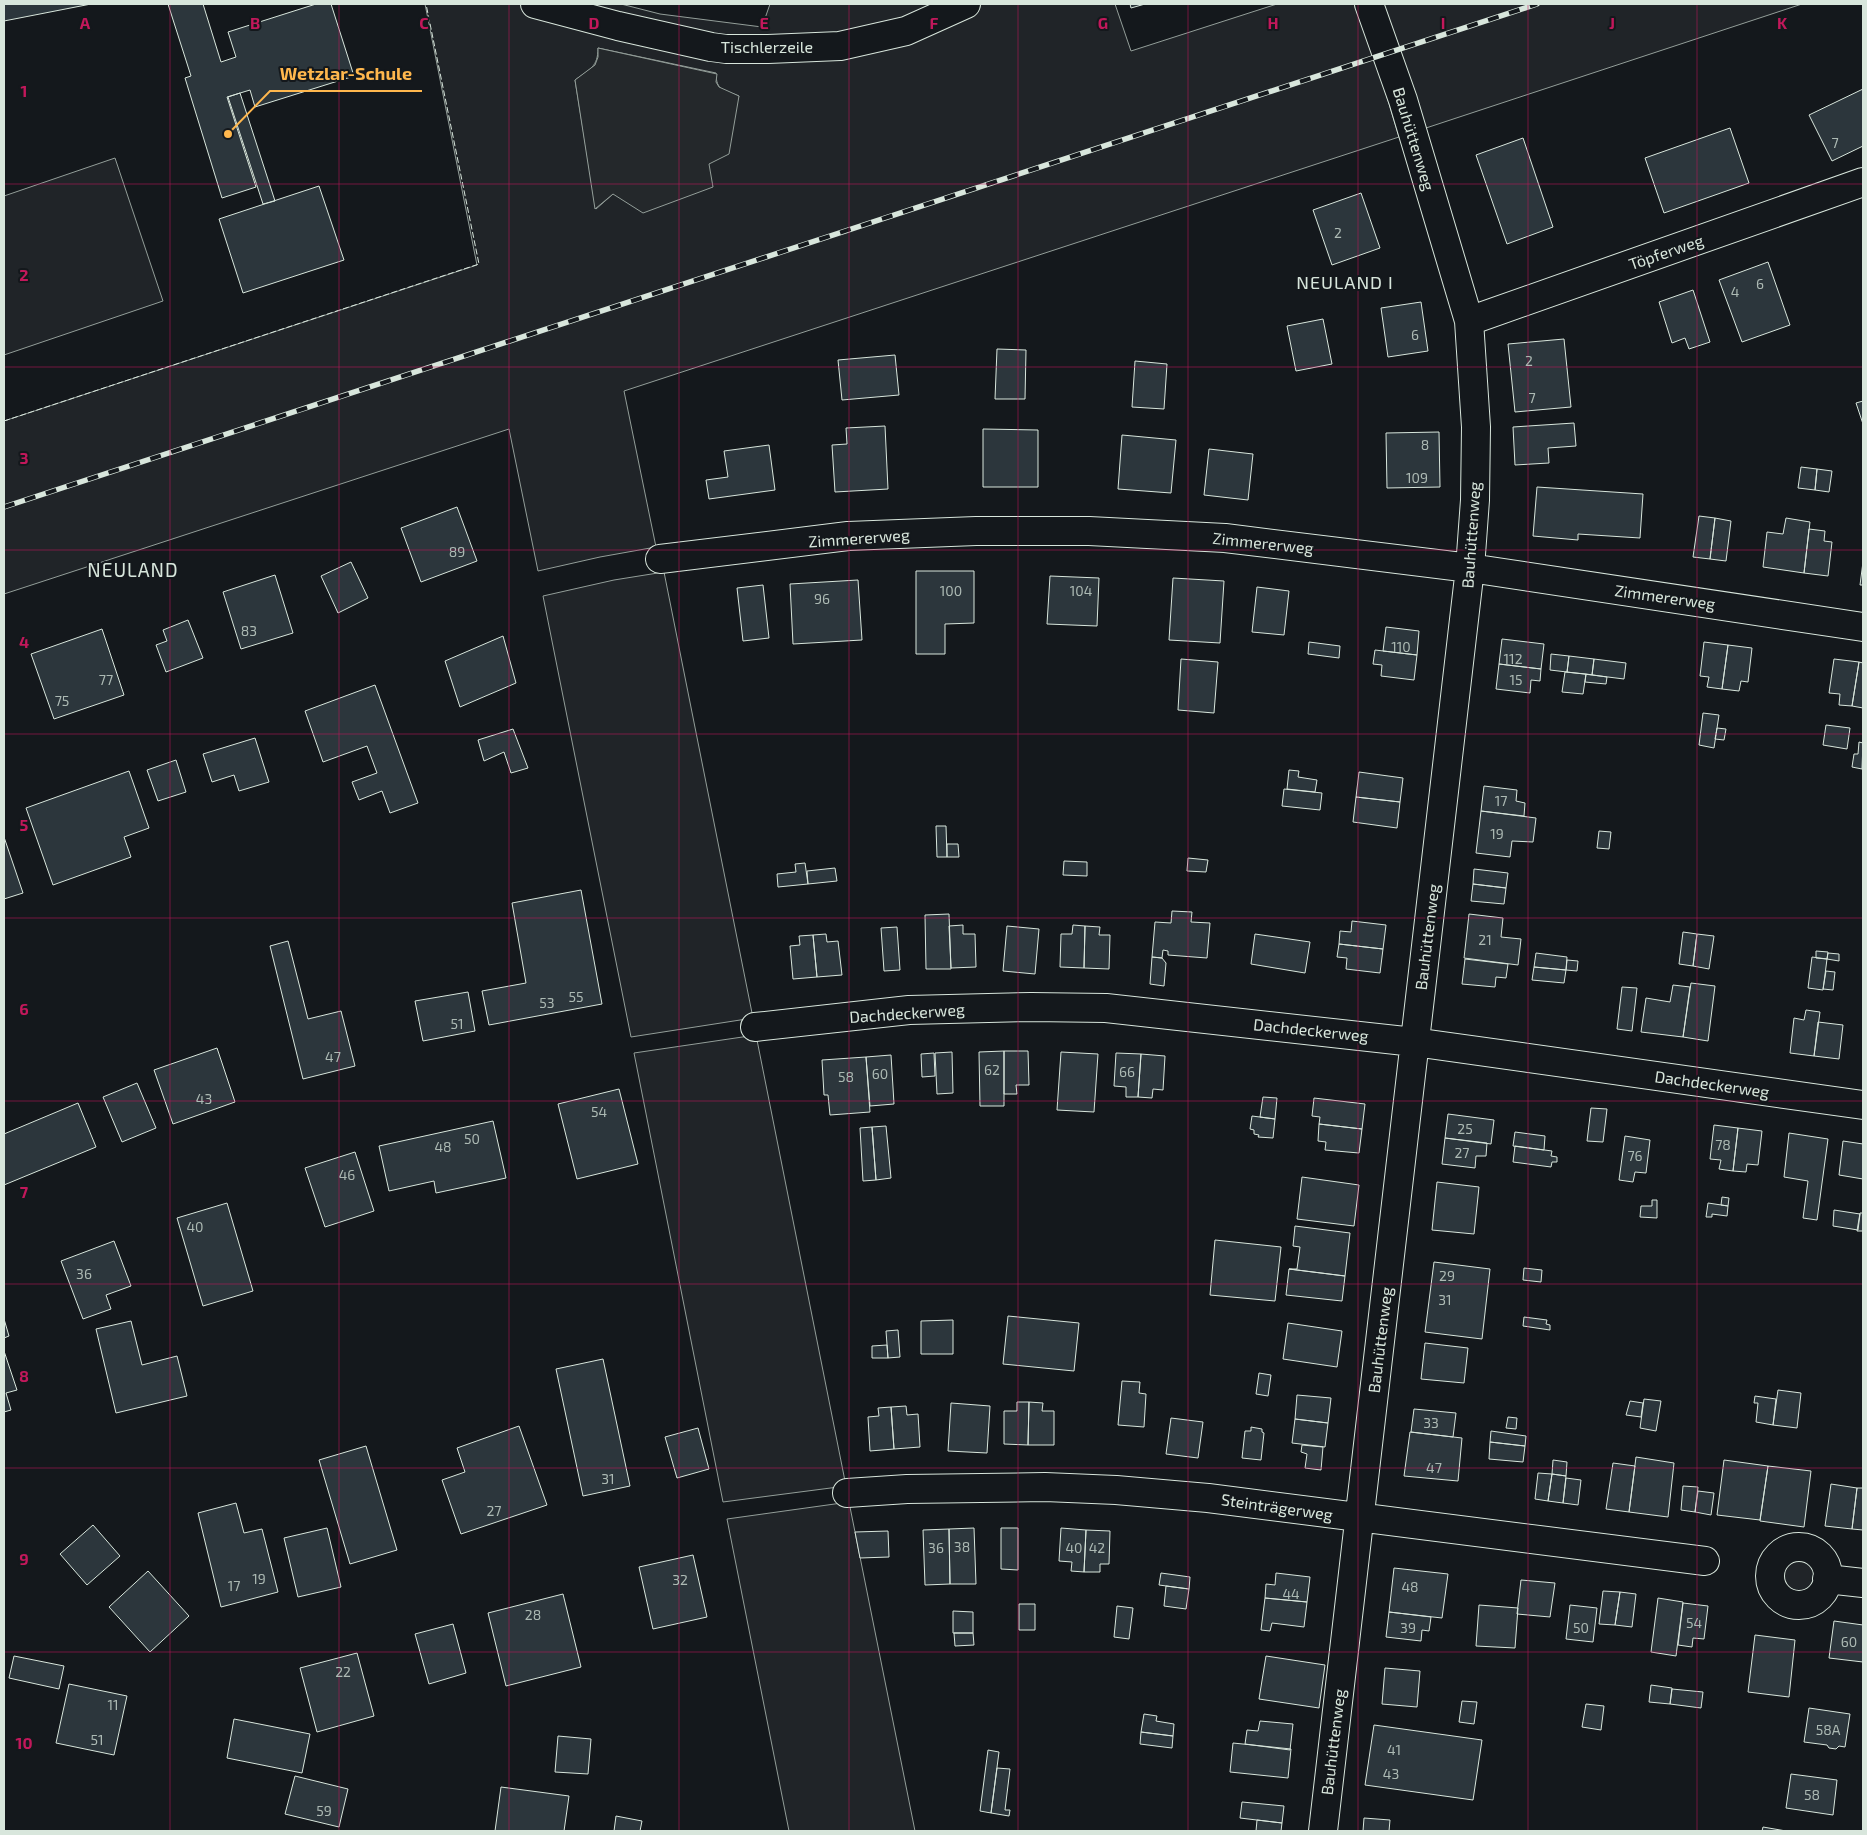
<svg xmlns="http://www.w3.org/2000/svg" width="1867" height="1835" viewBox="0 0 1867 1835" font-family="'Exo 2',sans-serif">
<rect width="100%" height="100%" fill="#14181c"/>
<path fill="#202428" stroke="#939e99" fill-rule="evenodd" d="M425,4h196l39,10 102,13 8,-23h345l16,47 146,-47h82l40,133 -775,254 32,156 -56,10 -62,14 -29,-142 -505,165v-173l473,-156zM598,48l118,25c0,18 8,17 23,23l-30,68 -96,30 -17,15 -21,-129c15,-11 23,-13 23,-32z
M1378,4h424l-379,125z
M115,158l48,143 -159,54v-159z
M664,572l89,446 -122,19 -88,-441 71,-16z
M756,1035l90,451 -123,16 -89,-449z
M849,1502l66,329h-126l-62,-312z
M1780 1576a20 20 0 1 1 40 0a20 20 0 1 1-40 0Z"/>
<path fill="#24282b" stroke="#939e99" d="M598,48l119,26 -1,8 3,5 20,9 -10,58 -20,10 4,23 -70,26 -30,-19 -18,15 -20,-129 20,-15 3,-8z"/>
<path fill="#2c363c" stroke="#d8e6dc" d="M4,4h87l-87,17z
M168,4h35l18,58 15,-5 -8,-25 88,-28h15l23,72 -99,31 -5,-17 -23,7 29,90 -34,11 -37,-120 6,-2z
M1130,4h15l-14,4z
M1863,89v57l-31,15 -23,-46z
M240,93l35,108 -12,3 -35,-107z
M1730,128l19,55 -85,30 -19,-55z
M1523,138l30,89 -46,17 -31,-89z
M319,186l25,74 -101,33 -24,-74z
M1361,193l19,55 -48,17 -19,-55z
M1768,262l22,63 -48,17 -23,-62z
M1693,290l17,52 -21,7 -4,-11 -13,5 -13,-41z
M1421,302l7,49 -40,6 -7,-49z
M1323,319l9,45 -36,7 -9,-45z
M1564,339l7,68 -56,5 -7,-68z
M997,349l29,1 -1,49h-30z
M895,355l4,40 -57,5 -4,-40z
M1135,361l32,3 -3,45 -32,-2z
M1863,401v23l-7,-21z
M1574,423l2,23 -28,2 1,15 -34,2 -2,-38z
M885,426l3,63 -53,3 -3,-47 15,-1 -1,-16z
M983,429l55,1v57h-55z
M1439,432l1,55 -53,1 -1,-55z
M1122,435l54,5 -5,53 -53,-4z
M769,445l6,45 -66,9 -3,-19 22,-3 -4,-26z
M1209,449l44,5 -5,46 -44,-5z
M1801,467l16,2 -2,21 -17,-2z
M1817,469l15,2 -3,21 -14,-2z
M1537,487l106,7 -3,44 -62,-4v6l-45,-4z
M457,507l20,54 -56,21 -20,-54z
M1699,516l16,2 -5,41 -17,-2z
M1715,518l16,3 -5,40 -16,-2z
M1786,518l24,4 -6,51 -41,-6 4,-35 16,2z
M1809,529l16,2 -1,10 8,1 -4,34 -24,-3z
M351,562l17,36 -30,15 -17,-37z
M1863,562v23h-3z
M916,571h58v52l-29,1v30h-29z
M275,575l18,58 -52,16 -18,-57z
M1050,576l49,2 -2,48 -50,-2z
M1173,578l51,3 -4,62 -51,-3z
M858,580l4,60 -69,4 -3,-60z
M763,585l6,53 -26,3 -6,-53z
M1257,587l32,4 -5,44 -32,-3z
M188,620l15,38 -37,14 -10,-27 11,-4 -4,-11z
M1386,627l33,4 -2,24 -34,-4z
M102,629l22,66 -70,24 -23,-65z
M503,636l13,47 -56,24 -15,-46z
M1502,639l42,5 -3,25 -42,-5z
M1309,642l31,4 -1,12 -31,-4z
M1704,642l24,3 -6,44 -15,-2 2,-10 -9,-1z
M1728,645l24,3 -4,34 -7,-1 -2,10 -17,-2z
M1375,650l42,5 -3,25 -33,-4 1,-11 -9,-1z
M1551,654l18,2 -2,16 -17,-2z
M1569,656l25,3 -2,16 -25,-3z
M1181,659l37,3 -4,51 -36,-3z
M1594,659l32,4 -2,16 -32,-4z
M1834,659l25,3 -7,44 -13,-1 1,-11 -11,-1z
M1859,662l4,1v45l-11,-2z
M1499,664l42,5 -1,12 -9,-1 -1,13 -34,-4z
M1565,672l21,2 -3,20 -21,-2z
M1586,674l21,3 -1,7 -21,-2z
M375,685l43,118 -28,10 -8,-22 -23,9 -7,-18 25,-9 -10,-27 -44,16 -18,-51z
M1703,713l16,2 -5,33 -15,-3z
M1826,725l24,3 -3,21 -24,-4z
M1717,728l9,1 -2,11 -9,-1z
M513,729l15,39 -17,5 -7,-21 -20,9 -6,-21z
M255,738l14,44 -30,9 -5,-16 -22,7 -9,-28z
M1859,742l4,1 -1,26 -10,-2 2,-13h4z
M176,760l10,32 -28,9 -11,-31z
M1289,770l10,1 -1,6 19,3 -2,12 -28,-3z
M129,771l20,57 -25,9 7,20 -78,28 -27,-77z
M1359,772l44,6 -3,24 -44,-5z
M1484,786l33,4 -1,11 9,2 -1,13 -43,-5z
M1284,789l38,4 -2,17 -38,-4z
M1356,797l44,5 -3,26 -44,-6z
M1481,811l55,7 -3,24 -21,-1 -2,16 -34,-4z
M936,826h10l1,31h-10z
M1599,831l12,1 -2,17 -12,-1z
M4,837l19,56 -19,6z
M947,844h11l1,13h-12z
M1188,858l20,2 -2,12 -19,-1z
M1064,861l23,1v14l-24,-1z
M805,863l3,21 -30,3 -1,-13 19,-2 -1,-8z
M835,868l2,13 -29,3 -1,-13z
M1474,869l34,4 -2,15 -33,-4z
M1473,884l33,4 -2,16 -33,-3z
M581,890l21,114 -113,21 -7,-34 44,-8 -14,-80z
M1172,911l20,1 -1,10 19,1 -3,35 -39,-3v-4l-5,-1 -1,8 -10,-1 3,-35 16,1z
M949,914l2,55h-25l-1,-54z
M1469,914l34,4 -2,19 20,2 -3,26 -54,-7z
M1352,921l34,4 -3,24 -44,-5 1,-13 11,1z
M963,925v9h12l1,33 -25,1 -2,-42z
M1073,925l12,1 -1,42 -24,-1 1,-33h11z
M1007,926l32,3 -4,45 -32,-3z
M1085,926l15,1 -1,8h11l-1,34 -25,-1z
M897,927l3,43 -16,1 -3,-43z
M1683,932l14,2 -4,32 -14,-2z
M826,934l1,8 11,-1 4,34 -25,2 -4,-42z
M1255,934l55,8 -5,31 -54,-9z
M1697,934l17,2 -5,33 -16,-3z
M813,935l4,42 -24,2 -3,-33 10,-1 -1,-9z
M288,941l20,78 33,-8 14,55 -52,13 -33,-133z
M1339,944l44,5 -3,24 -34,-4 1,-11 -10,-1z
M1816,951l12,1 -1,7 -11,-1z
M1536,953l31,4 -1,13 -32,-3z
M1828,953l11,1v7l-12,-2z
M1152,957l10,1 4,5 -2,23 -14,-2z
M1812,957l15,2 -4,31 -15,-2z
M1465,959l43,5 -2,14 -10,-1 -1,10 -33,-3z
M1567,960l11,1 -1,10 -11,-1z
M1534,967l32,3 -2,13 -32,-3z
M1826,971l9,1 -2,18 -10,-1z
M1691,983l24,3 -7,55 -25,-4z
M1673,985l17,2 -7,50 -42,-5 5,-34 24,4z
M1622,987l15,1 -5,43 -15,-2z
M468,992l7,39 -52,10 -8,-40z
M1806,1010l14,2 -6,44 -24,-3 4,-35 10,2z
M1818,1022l25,3 -4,34 -25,-3z
M217,1048l18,54 -62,22 -19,-54z
M1004,1051h24l1,34h-13l1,9h-13z
M1004,1051v55h-24l-1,-54z
M952,1052l1,41 -16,1 -2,-41z
M1061,1052l37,2 -4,58 -37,-2z
M934,1053l1,23 -13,1 -1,-23z
M1116,1053l25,1 -3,43h-12v-10l-12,-1z
M1141,1054l24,2 -2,34 -10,-1 -1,9 -14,-1z
M891,1055l3,49 -24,2 -4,-49z
M866,1057l4,55 -40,3 -2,-20h-4l-2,-35z
M137,1083l19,45 -34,14 -19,-45z
M619,1089l19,75 -61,15 -19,-75z
M1263,1097l14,1 -2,21 -15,-2z
M1314,1098l51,6 -3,25 -43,-5 1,-7 -8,-1z
M78,1103l18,44 -92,38v-51z
M1591,1108l16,1 -4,33 -16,-1z
M1448,1114l46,6 -3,24 -46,-6z
M1252,1116l23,3 -2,19 -15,-1 1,-2 -5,-1v-4l-4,-1z
M493,1121l13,57 -70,15 -2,-12 -45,10 -10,-45z
M1319,1124l43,5 -3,24 -34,-3 1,-8 -8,-1z
M1714,1125l24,3 -5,43 -14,-2 2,-9 -11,-1z
M886,1126l5,52 -15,2 -4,-53z
M872,1127l4,53 -13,1 -3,-53z
M1738,1128l24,3 -4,34 -11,-1 -1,8 -13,-1z
M1515,1132l30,4 -1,14 -31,-4z
M1789,1133l39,6 -11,81 -14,-2 5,-37 -24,-4z
M1625,1136l25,4 -4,33 -11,-1 -2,10 -14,-2z
M1445,1138l42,5 -1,13h-10l-1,12 -33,-4z
M1843,1141l20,3v35l-24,-4z
M1515,1146l37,5 -1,5 6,1v5h-5l-1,5 -38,-5z
M355,1152l19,59 -49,16 -20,-59z
M1302,1177l57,8 -5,41 -57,-7z
M1437,1182l42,5 -5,47 -42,-4z
M1722,1197l7,1 -1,8 -7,-1z
M1652,1200h5v18l-17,-1 1,-11h11z
M227,1203l26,88 -50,15 -26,-88z
M1708,1203l20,3 -1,10 -15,-2v3h-6z
M1834,1210l26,4 -2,16 -25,-4z
M1860,1213h3v18h-6z
M1295,1226l55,7 -5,43 -56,-7h8l3,-22 -7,-1z
M1215,1240l66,7 -6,54 -65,-6z
M114,1241l17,45 -25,9 5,14 -28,10 -22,-58z
M1434,1262l56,7 -8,70 -57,-7z
M1524,1268l18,2 -1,12 -18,-2z
M1289,1269l56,7 -3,25 -56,-6z
M1008,1316l71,7 -5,48 -71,-7z
M1524,1317l23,3 -1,4 4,1v5l-27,-4z
M4,1319l5,17 -5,2z
M953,1320v34h-32v-33z
M131,1321l11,44 35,-9 10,40 -71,17 -20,-84z
M1288,1323l54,8 -5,36 -54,-8z
M898,1330l2,27 -12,1 -2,-27z
M1425,1343l43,5 -4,35 -43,-4z
M887,1345l1,13h-16v-12z
M4,1351l13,39 -11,3 5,17 -7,2z
M603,1359l27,127 -47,10 -27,-127z
M1259,1373l12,2 -3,21 -12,-2z
M1122,1381l18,1 -1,11 7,1 -2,33 -26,-2z
M1778,1390l23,3 -4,35 -24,-3z
M1297,1395l34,3 -3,25 -33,-4z
M1755,1396l21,3 -3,26 -17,-3 2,-19h-4z
M1644,1399l17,2 -5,30 -16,-3z
M1630,1401l13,2 -2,14 -15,-2z
M1017,1402h12l-1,43 -24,-1v-33h13z
M1029,1402l14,1 -1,8h12v34h-26z
M951,1403l39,3 -3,47 -39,-2z
M906,1406l1,9 11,-1 2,33 -26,2 -3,-42z
M891,1407l3,42 -24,2 -2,-34 11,-1 -1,-8z
M1414,1409l42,4 -3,24 -42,-5z
M1508,1417l9,1 -1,11 -10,-1z
M1171,1418l32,4 -5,36 -32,-4z
M1295,1419l33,4 -3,24 -33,-4z
M519,1426l28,79 -86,29 -19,-54 23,-8 -8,-24z
M1251,1427l11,2v3l2,1 -3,27 -19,-2 3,-27h6z
M698,1428l11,41 -32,9 -12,-41z
M1491,1431l35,5 -1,10 -35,-4z
M1410,1432l52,6 -4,43 -54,-5z
M1490,1442l35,4 -2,16 -34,-3z
M1302,1445l21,2 -2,23 -16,-2 2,-14 -6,-2z
M366,1446l31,104 -47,14 -31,-104z
M1636,1457l38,6 -6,54 -39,-5z
M1553,1460l14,2 -1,14 -14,-2z
M1724,1460l44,6 -8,54 -43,-5z
M1613,1463l22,3 -6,46 -23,-3z
M1768,1466l43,5 -7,56 -44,-6z
M1538,1473l14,1 -4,27 -13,-2z
M1552,1474l14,2 -3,27 -15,-2z
M1566,1478l15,2 -3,25 -15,-2z
M1831,1484l26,4 -5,41 -27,-3z
M1683,1486l15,1 -3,25 -14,-2z
M1857,1488h6v42l-11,-1z
M1698,1491l16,2 -3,22 -16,-3z
M236,1503l8,30 18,-4 16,63 -57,15 -23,-94z
M93,1525l27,31 -33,29 -27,-31z
M327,1528l14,59 -43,10 -14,-59z
M974,1528l2,56h-26l-1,-55z
M1001,1528h17v42l-17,-1z
M1061,1528l25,2 -2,42 -13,-1 1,-9 -13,-1z
M949,1529l1,55 -25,1 -2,-55z
M1086,1530l24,1 -1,33h-9v8h-16z
M888,1531l1,26 -29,1 -5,-26z
M693,1555l14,62 -54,12 -14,-62z
M1394,1568l54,6 -6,44 -53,-6z
M148,1571l41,45 -39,36 -41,-45z
M1161,1573l29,4 -1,12 -30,-4z
M1276,1573l34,4 -3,25 -42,-4 1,-14 9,1z
M1521,1580l34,3 -5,34 -33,-3z
M1166,1586l23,3 -3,20 -22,-3z
M1603,1591l17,1 -5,33 -16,-1z
M1620,1592l16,2 -4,33 -17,-2z
M563,1594l18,73 -75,19 -18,-73z
M1265,1598l42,4 -3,25 -32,-4 -2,8 -9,-1z
M1658,1598l25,4 -7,54 -25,-4z
M1683,1603l25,3 -4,33 -11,-1 -1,9 -14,-2z
M1019,1604h16v26h-16z
M1479,1605l39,3 -3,40 -39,-2z
M1570,1605l27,3 -4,34 -27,-3z
M1117,1606l16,2 -4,31 -15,-2z
M953,1611l20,1v21h-20z
M1389,1612l42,5 -2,14 -7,-1 -1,11 -35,-4z
M1834,1621l29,4v37l-34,-4z
M453,1624l13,49 -37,11 -14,-50z
M954,1633h19l1,12 -19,1z
M1755,1635l40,5 -6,57 -41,-5z
M357,1653l17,63 -57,16 -17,-64z
M14,1656l50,10 -5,23 -50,-11z
M1266,1656l59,9 -6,43 -60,-9z
M1385,1668l35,3 -3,36 -35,-3z
M69,1684l58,12 -13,59 -58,-12z
M1651,1685l21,3 -2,16 -21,-2z
M1672,1689l31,3 -2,16 -31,-4z
M1462,1701l15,1 -3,22 -15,-2z
M1586,1704l18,2 -3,24 -19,-3z
M1809,1708l41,6 -5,33 -6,-1 -3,3 -7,-1 -2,-3 -23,-3z
M1144,1714l13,2 -1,5 18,3 -1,12 -32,-4z
M234,1719l76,15 -8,39 -75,-15z
M1260,1721l33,3 -3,26 -45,-6 2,-14 11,1z
M1374,1725l108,15 -9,60 -108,-15z
M1141,1732l32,4 -1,12 -32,-4z
M558,1736l33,3 -3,35 -33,-2z
M1233,1743l58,6 -3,29 -58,-6z
M988,1750l11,2 -8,61 -11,-2z
M997,1768l13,1 -5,41h5l-1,6 -18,-3z
M1791,1774l46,6 -4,35 -47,-7z
M295,1776l53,13 -9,38 -54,-13z
M501,1787l68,9 -5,35h-69z
M1242,1802l42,4 -2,17 -42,-5z
M616,1816l26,5 -2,10h-26z
M1364,1818l26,2 -1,11h-26z
M1257,1820l25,3 -1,8h-25z
M1763,1827l23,4h-24z"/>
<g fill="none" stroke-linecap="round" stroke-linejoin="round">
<defs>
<path id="minor" d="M535,4l83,22 93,21 15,2h42l72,-3 66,-15 60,-27
M1469,321l394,-139
M660,559l188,-23 128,-5h113l136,7 245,30 393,59
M755,1027l154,-17 122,-3 75,1 308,34 449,63
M847,1493l60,-4 138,-2 71,3 92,8 497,63
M1770 1576a29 29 0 1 1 58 0a29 29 0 1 1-58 0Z
M1827,1579l36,4
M1323,1831l147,-1263 5,-68 1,-73 -7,-106 -66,-221 -34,-96"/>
</defs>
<use href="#minor" stroke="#d8e6dc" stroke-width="30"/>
<use href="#minor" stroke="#14181c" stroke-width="28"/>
<defs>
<path id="rail" d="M4,507l1533,-503"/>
</defs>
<use href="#rail" stroke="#d8e6dc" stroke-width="5.5"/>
<use href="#rail" stroke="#14181c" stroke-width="4" stroke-dasharray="11" stroke-linecap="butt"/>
<path stroke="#d8e6dc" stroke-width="1" stroke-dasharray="6 2.5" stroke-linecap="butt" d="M4,421l475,-157 -53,-260"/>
</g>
<path fill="none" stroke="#c2185b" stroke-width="1" stroke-opacity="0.55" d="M170,4v1827M339,4v1827M509,4v1827M679,4v1827M849,4v1827M1018,4v1827M1188,4v1827M1358,4v1827M1528,4v1827M1697,4v1827M4,184h1859M4,367h1859M4,550h1859M4,734h1859M4,918h1859M4,1101h1859M4,1284h1859M4,1468h1859M4,1652h1859"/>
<g text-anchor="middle" stroke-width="4" stroke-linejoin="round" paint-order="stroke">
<g font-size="14" fill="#adbab4">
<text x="1835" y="148">7</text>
<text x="1338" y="238">2</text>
<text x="1760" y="289">6</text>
<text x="1735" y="297">4</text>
<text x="1415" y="340">6</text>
<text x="1529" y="366">2</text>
<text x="1532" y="403">7</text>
<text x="1425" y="450">8</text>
<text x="1417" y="483">109</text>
<text x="457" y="557">89</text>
<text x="951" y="596">100</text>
<text x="1081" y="596">104</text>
<text x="822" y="604">96</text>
<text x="249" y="636">83</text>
<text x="1401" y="652">110</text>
<text x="1513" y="664">112</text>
<text x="106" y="685">77</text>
<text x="1516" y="685">15</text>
<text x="62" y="706">75</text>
<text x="1501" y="806">17</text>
<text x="1497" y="839">19</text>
<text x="1485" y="945">21</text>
<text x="576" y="1002">55</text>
<text x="547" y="1008">53</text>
<text x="457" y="1029">51</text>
<text x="333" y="1062">47</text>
<text x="992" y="1075">62</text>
<text x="1127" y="1077">66</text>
<text x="880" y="1079">60</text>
<text x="846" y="1082">58</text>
<text x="204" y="1104">43</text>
<text x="599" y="1117">54</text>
<text x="1465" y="1134">25</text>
<text x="472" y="1144">50</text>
<text x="1723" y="1150">78</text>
<text x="443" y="1152">48</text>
<text x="1462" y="1158">27</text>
<text x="1635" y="1161">76</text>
<text x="347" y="1180">46</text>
<text x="195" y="1232">40</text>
<text x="84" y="1279">36</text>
<text x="1447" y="1281">29</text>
<text x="1445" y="1305">31</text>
<text x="1431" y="1428">33</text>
<text x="1434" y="1473">47</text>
<text x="608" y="1484">31</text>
<text x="494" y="1516">27</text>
<text x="962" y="1552">38</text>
<text x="936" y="1553">36</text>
<text x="1074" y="1553">40</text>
<text x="1097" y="1553">42</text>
<text x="259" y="1584">19</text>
<text x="680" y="1585">32</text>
<text x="234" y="1591">17</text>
<text x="1410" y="1592">48</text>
<text x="1291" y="1599">44</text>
<text x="533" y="1620">28</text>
<text x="1694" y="1628">54</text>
<text x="1408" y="1633">39</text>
<text x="1581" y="1633">50</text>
<text x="1849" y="1647">60</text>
<text x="343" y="1677">22</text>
<text x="113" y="1710">11</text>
<text x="1828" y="1735">58A</text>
<text x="97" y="1745">51</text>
<text x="1394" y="1755">41</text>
<text x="1391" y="1779">43</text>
<text x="1812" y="1800">58</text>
<text x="324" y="1816">59</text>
</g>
<g font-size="16" fill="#d8e6dc" stroke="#14181c">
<text x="767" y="53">Tischlerzeile</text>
<text transform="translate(1414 139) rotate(73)" y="6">Bauhüttenweg</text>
<text transform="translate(1666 252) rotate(-19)" y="6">Töpferweg</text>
<text transform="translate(1471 535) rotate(-86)" y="6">Bauhüttenweg</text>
<text transform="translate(859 538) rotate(-4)" y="6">Zimmererweg</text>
<text transform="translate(1263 543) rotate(6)" y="6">Zimmererweg</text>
<text transform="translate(1665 597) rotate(8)" y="6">Zimmererweg</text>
<text transform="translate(1427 937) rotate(-83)" y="6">Bauhüttenweg</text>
<text transform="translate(907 1013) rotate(-4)" y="6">Dachdeckerweg</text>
<text transform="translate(1311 1030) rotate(6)" y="6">Dachdeckerweg</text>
<text transform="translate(1712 1084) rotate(8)" y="6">Dachdeckerweg</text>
<text transform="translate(1380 1340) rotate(-83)" y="6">Bauhüttenweg</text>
<text transform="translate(1277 1507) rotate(8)" y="6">Steinträgerweg</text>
<text transform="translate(1333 1742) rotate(-83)" y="6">Bauhüttenweg</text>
</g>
<g font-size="18" letter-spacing="1" fill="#d8e6dc" stroke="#14181c">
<text x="1345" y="289">NEULAND I</text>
</g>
<g font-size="19" letter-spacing="1" fill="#d8e6dc" stroke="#14181c">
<text x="133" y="577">NEULAND</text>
</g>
</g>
<g font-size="16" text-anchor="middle" font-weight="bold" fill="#c2185b" stroke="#14181c" stroke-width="4" stroke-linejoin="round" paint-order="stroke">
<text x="85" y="29">A</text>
<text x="255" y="29">B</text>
<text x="424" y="29">C</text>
<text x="594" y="29">D</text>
<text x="764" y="29">E</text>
<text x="934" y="29">F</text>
<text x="1103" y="29">G</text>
<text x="1273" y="29">H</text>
<text x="1443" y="29">I</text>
<text x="1612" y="29">J</text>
<text x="1782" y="29">K</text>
<text x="24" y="97">1</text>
<text x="24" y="281">2</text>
<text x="24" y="464">3</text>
<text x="24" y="648">4</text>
<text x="24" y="831">5</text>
<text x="24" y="1015">6</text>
<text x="24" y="1198">7</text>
<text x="24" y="1382">8</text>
<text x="24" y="1565">9</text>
<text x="24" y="1749">10</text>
</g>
<path fill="none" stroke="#ffb74d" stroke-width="2" d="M228 134L270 91H422"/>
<circle fill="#ffb74d" stroke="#14181c" stroke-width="2" cx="228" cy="134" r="5"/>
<g font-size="18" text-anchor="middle" font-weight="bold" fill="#ffb74d" stroke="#14181c" stroke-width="4" stroke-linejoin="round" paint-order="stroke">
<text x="346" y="80">Wetzlar-Schule</text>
</g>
<rect width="1867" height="1835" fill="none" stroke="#d8e6dc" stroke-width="10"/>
</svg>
